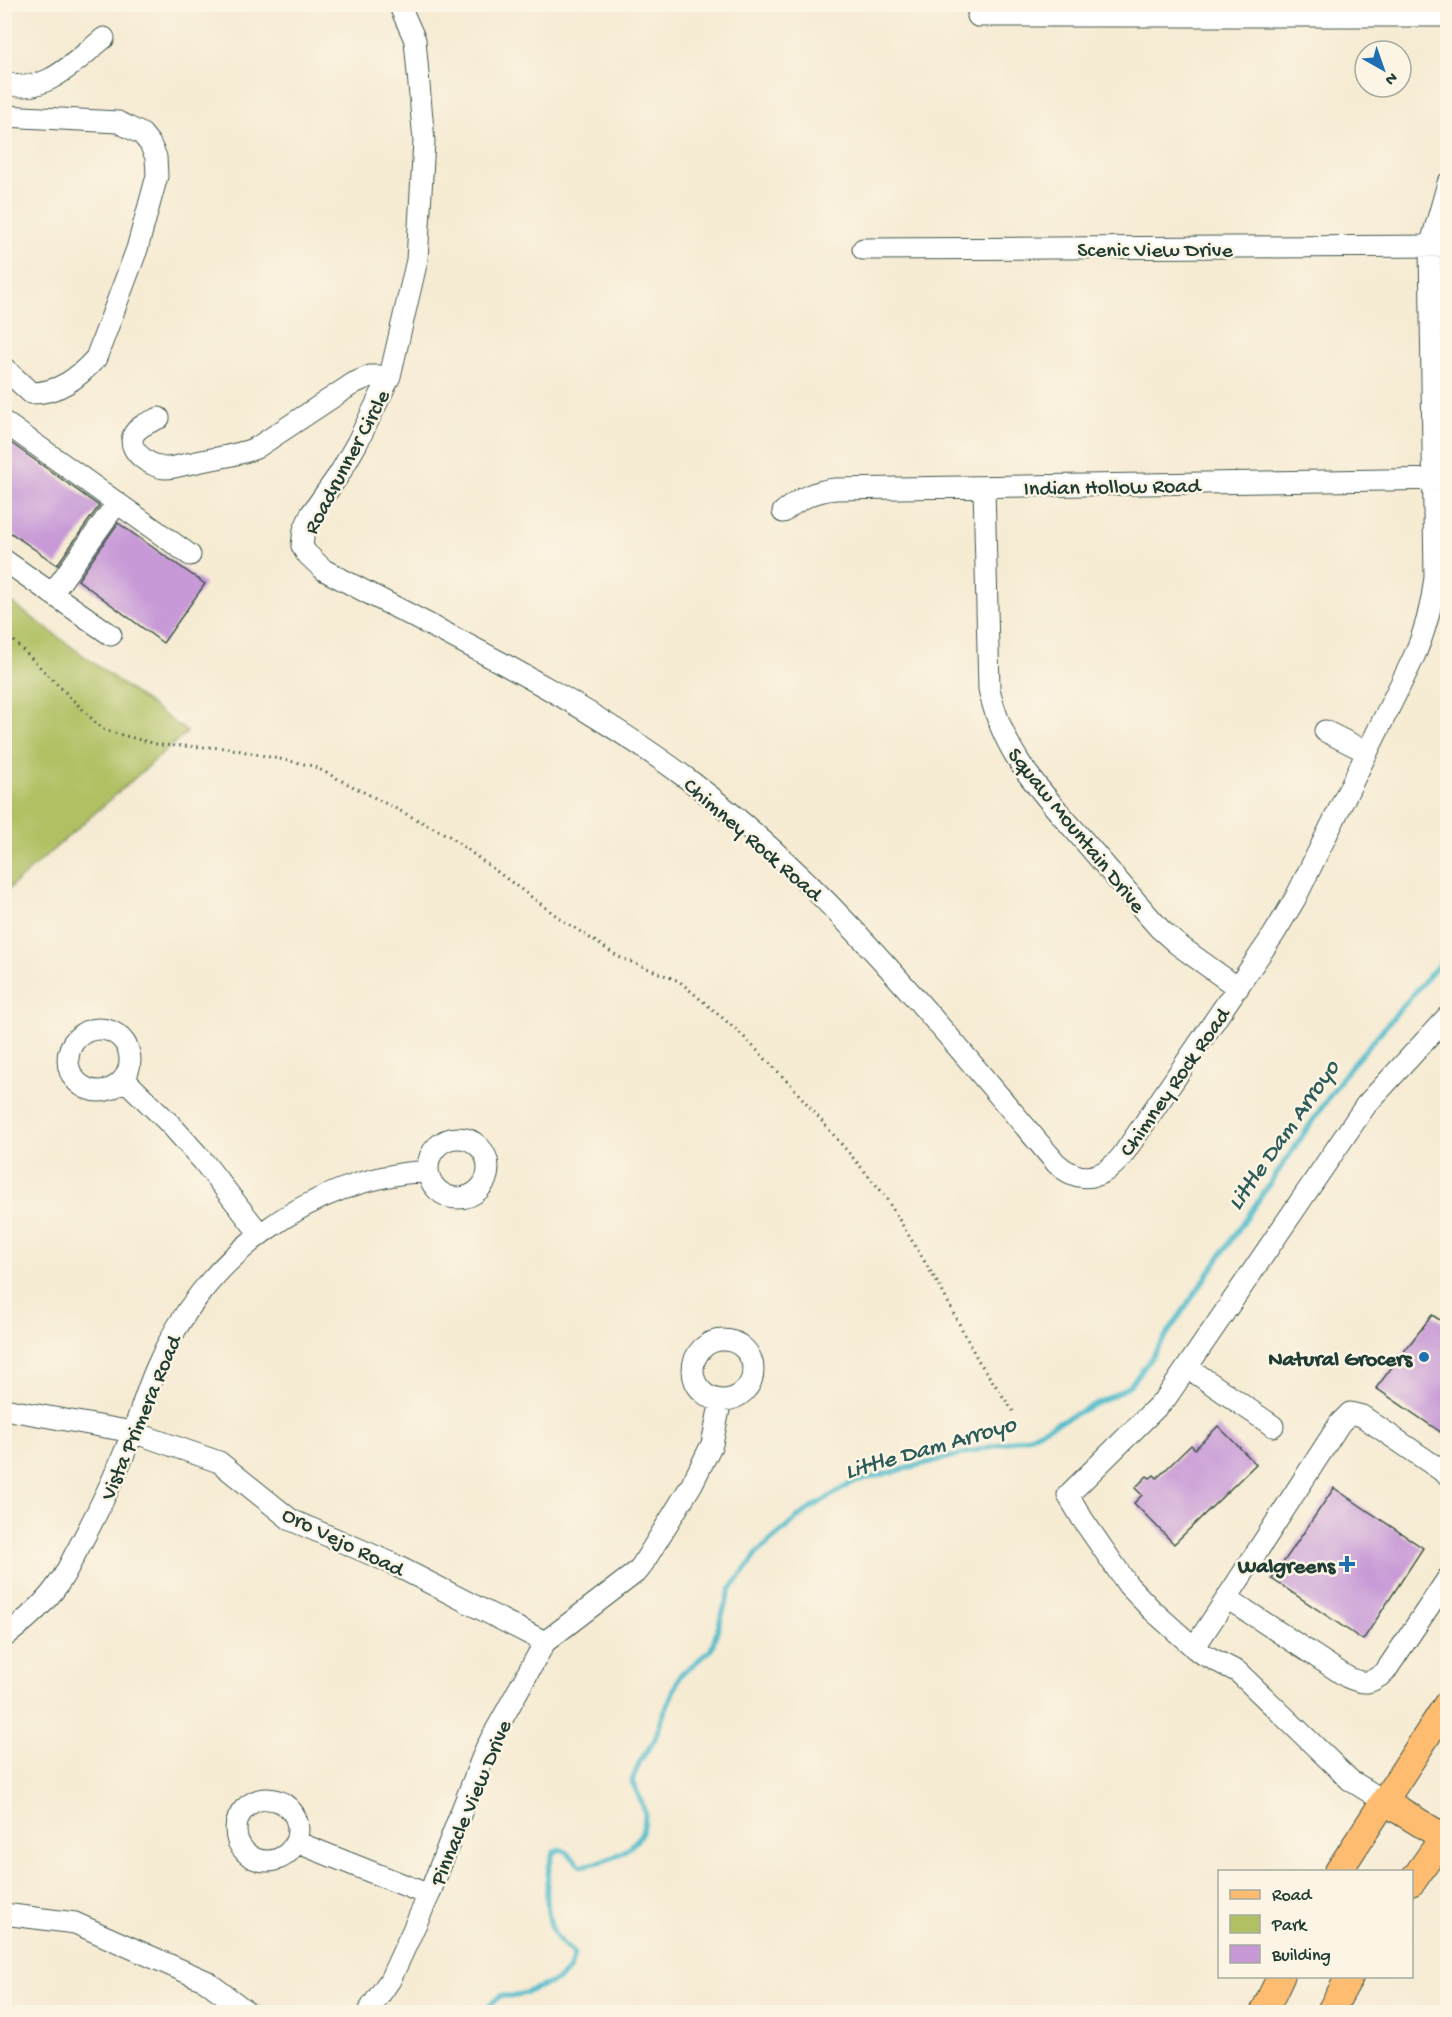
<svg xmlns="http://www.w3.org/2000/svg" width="1452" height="2017" viewBox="0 0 1452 2017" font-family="'Gochi Hand',sans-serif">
<rect width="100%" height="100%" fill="#fcf5e5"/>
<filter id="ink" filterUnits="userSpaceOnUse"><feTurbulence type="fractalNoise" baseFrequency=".0167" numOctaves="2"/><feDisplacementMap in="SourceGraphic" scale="12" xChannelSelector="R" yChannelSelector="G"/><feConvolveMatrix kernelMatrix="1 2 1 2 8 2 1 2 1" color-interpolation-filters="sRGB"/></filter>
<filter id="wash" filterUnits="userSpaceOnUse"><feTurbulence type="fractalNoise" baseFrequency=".008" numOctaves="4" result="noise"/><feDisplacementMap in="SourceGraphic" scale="24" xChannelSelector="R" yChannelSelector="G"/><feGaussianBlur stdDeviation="1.35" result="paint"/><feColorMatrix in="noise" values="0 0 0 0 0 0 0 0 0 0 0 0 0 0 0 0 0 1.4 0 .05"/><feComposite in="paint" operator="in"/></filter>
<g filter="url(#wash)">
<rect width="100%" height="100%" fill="#f6ebd3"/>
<path fill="#b1c063" stroke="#687e4c" stroke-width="1.5" d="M4,597l183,135 -182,160h-1z"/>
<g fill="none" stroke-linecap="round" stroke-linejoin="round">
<path stroke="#4fbbcb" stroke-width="5" d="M485,2012l6,-8 9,-8h17l41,-16 12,-11 4,-15c-6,-6 -16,-13 -20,-21 -10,-23 -9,-56 -1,-80l7,-4 7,3 14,14c27,-4 64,-17 64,-50 0,-11 -9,-25 -13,-35l8,-20 14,-20 9,-25 17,-41 31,-25 19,-60 29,-39 43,-37 51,-32 175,-45 92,-45 10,-7 16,-20 200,-293 102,-118"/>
</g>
<g id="blocks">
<path fill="#c79ad7" d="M4,438l95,68 -42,59 -53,-37z
M118,523l87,61 -42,59 -85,-63z
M1432,1315l16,10v112l-72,-49z
M1218,1426l38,38 -82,80 -40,-41 8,-8 -7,-7 12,-12 3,2 4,-3 3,3 34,-33 4,4z
M1334,1488l89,60 -60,92 -91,-61z"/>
</g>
</g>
<g filter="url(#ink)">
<use href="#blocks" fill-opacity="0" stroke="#3f574c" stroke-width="1.5"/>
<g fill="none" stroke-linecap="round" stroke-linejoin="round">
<defs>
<path id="minor" d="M399,4l16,36 9,101 -7,119 -27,116 -33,67 -17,30 -29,41 -7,16 -2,16 4,7 18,17c125,66 256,127 369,213 140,106 249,247 363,380 24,22 47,16 66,-7l152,-222 21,-35 117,-238c13,-28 20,-55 23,-84l-5,-330 18,-64
M978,16h470
M4,82c39,17 73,-23 100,-44
M4,116l114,6 24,12 8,10 6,13 1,19 -20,73 -41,109c-18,20 -37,35 -65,35l-27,-25
M863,249l585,-3
M159,418c-9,4 -22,8 -26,18 -6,16 20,32 33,32 9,0 18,-4 27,-5 21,-5 43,-7 63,-15l98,-65 16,-7h20
M4,422l186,133
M984,487l5,202c15,68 52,102 96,153 25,29 49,58 75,87l17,15 61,44
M783,512c16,-13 31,-21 52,-23l612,-10
M4,560l107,75
M52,594l65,-91
M1325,731l42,21
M68 1060a31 31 0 1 1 62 0a31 31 0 1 1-62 0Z
M124,1079l47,46 32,36 57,73
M428 1168a30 30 0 1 1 60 0a30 30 0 1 1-60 0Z
M693 1370a30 30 0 1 1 60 0a30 30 0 1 1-60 0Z
M1187,1367l86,59
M4,1409l129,23 86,30 72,58 98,42 156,80
M1227,1598l113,-175 10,-10 12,3 86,59
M4,1637c20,-15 41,-33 55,-54 8,-11 13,-24 20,-36 20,-37 38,-75 54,-115 8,-21 14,-43 23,-63 46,-111 152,-190 271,-198
M1194,1648l33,-50 120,79c18,8 23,7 38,-5l63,-94
M236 1830a31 31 0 1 1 62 0a31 31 0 1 1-62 0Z
M1384,1801l-34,-21 -112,-108 -39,-20 -47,-42 -24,-25 -45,-65 -15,-25 98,-97 200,-293 82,-89
M296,1842l133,53
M4,1914l71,9 131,58 41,31
M368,2012l22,-32 39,-85 57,-147 59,-106 94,-72 53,-86 20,-40 9,-44"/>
<path id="major" d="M1384,1801l59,36 5,1
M1338,1872l110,-169
M1412,1882l36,-51
M1264,2012l17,-36
M1330,2012l20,-36"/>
</defs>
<use href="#minor" stroke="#3f574c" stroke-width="23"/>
<use href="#major" stroke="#3f574c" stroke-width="29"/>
<path stroke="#3f574c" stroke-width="3" stroke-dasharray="1.5 4.5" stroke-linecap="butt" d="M4,635l6,2 93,93 57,15 67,3 86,18 136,70 112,83 58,38 60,24 60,51 52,53 92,108 57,94 38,73 35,51"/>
<use href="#minor" stroke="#fff" stroke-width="21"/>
<use href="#major" stroke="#fdbc70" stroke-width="27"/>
</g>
</g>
<g fill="#1f6fb2" stroke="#fcf5e5" stroke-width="2">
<circle cx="1424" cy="1357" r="6"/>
<path d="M1344 1555h6v6h6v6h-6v6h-6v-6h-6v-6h6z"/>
</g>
<g text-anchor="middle" stroke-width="5" stroke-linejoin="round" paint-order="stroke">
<g font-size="22" fill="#1f3d34" stroke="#fcf5e5">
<text x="1155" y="256">Scenic View Drive</text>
<text transform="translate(345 461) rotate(-62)" y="8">Roadrunner Circle</text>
<text transform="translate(1112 485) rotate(-1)" y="8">Indian Hollow Road</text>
<text transform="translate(1078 829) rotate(51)" y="8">Squaw Mountain Drive</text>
<text transform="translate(754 838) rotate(41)" y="8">Chimney Rock Road</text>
<text transform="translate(1173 1081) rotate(-55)" y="8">Chimney Rock Road</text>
<text transform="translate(139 1417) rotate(-67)" y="8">Vista Primera Road</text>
<text transform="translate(344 1540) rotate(26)" y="8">Oro Vejo Road</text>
<text transform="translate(469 1802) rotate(-67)" y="8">Pinnacle View Drive</text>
</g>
<g font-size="22" font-weight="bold" fill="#1f3d34" stroke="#fcf5e5" text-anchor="end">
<text x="1412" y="1365">Natural Grocers</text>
<text x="1335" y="1572">Walgreens</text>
</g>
<g font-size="24" font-style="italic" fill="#2b5c5a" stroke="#fcf5e5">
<text transform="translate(1282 1134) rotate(-55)" y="8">Little Dam Arroyo</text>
<text transform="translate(930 1446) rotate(-16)" y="8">Little Dam Arroyo</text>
</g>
</g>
<rect width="1452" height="2017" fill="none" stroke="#fcf5e5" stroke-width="24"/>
<rect x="1218" y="1870" width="195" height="108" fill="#fcf5e5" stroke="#a4ab9e" stroke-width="1.5"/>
<rect x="1230" y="1890" width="30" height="9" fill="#fdbc70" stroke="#a4ab9e" stroke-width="1.5"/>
<text x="1272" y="1900" font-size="18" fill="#1f3d34">Road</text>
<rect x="1230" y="1915" width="30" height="18" fill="#b1c063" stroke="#a4ab9e" stroke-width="1.5"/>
<text x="1272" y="1930" font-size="18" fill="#1f3d34">Park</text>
<rect x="1230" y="1945" width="30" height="18" fill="#c79ad7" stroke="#a4ab9e" stroke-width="1.5"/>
<text x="1272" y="1960" font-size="18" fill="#1f3d34">Building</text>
<g transform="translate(1383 69) rotate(140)"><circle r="28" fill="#fcf5e5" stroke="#a4ab9e" stroke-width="1.5"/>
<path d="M0-4.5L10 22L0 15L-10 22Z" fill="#1f6fb2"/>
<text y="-9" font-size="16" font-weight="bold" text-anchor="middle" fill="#1f3d34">N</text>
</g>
</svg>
